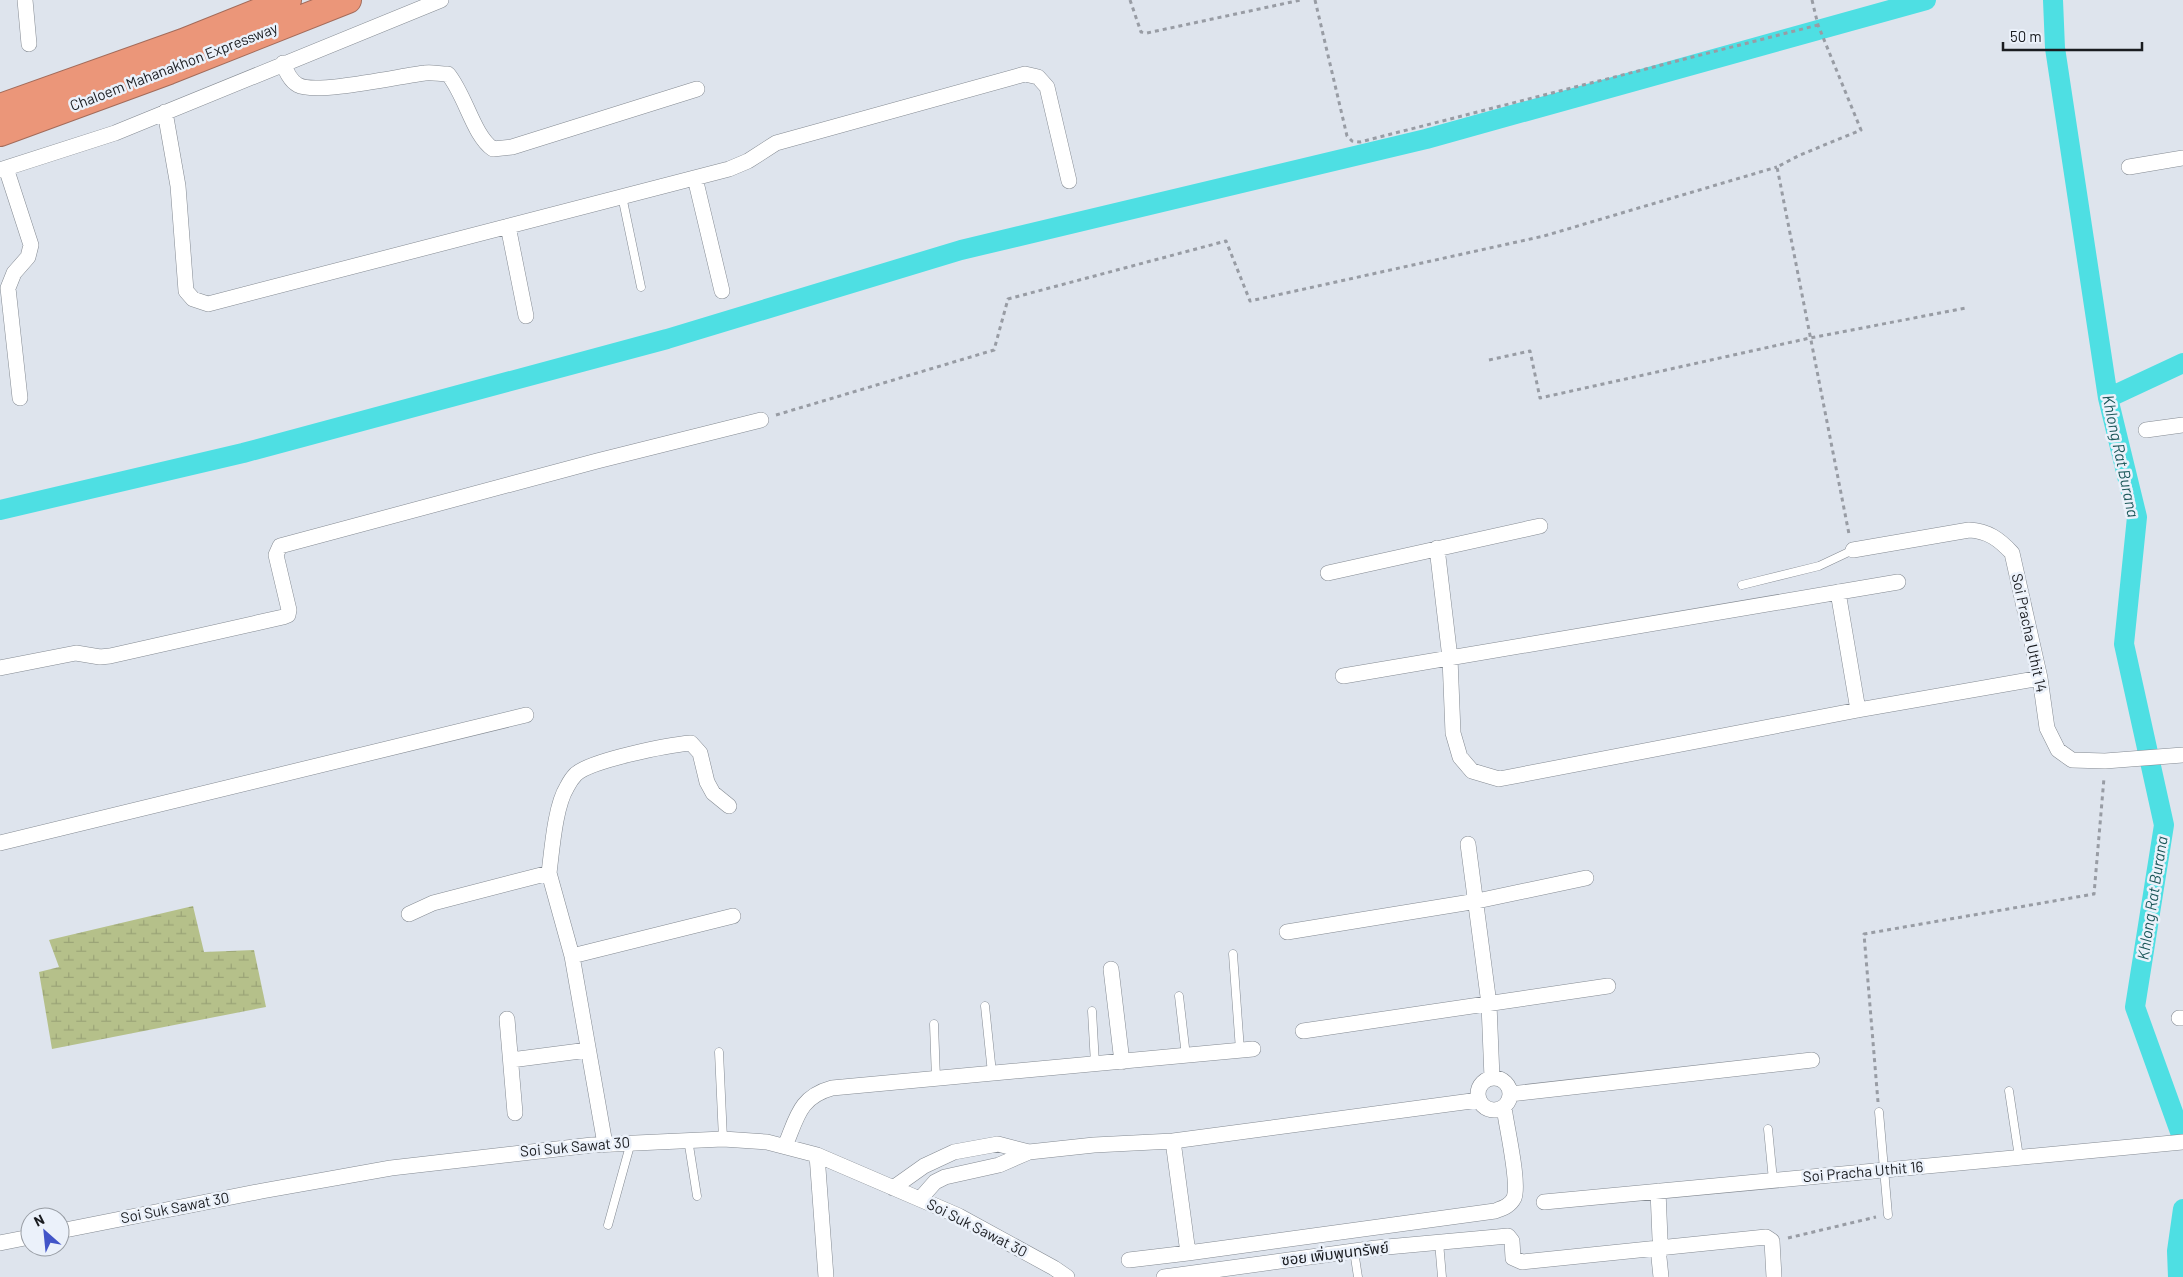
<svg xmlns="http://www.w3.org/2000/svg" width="2183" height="1277" viewBox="0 0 2183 1277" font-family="Barlow,'Noto Sans Thai',sans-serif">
<defs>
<pattern id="wetland-marsh" width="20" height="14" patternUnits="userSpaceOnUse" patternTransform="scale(1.25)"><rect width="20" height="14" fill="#b5c08a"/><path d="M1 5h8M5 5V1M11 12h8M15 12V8" fill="none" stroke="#9ba477"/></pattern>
</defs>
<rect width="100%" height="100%" fill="#dee4ed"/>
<path fill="url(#wetland-marsh)" d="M193,906l11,46 50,-2 12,57 -214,42 -13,-77 20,-5 -10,-27z"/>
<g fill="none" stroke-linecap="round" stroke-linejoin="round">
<path stroke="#4edfe3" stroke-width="20" d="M2053,0l2,48 53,350 29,119 -13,127 40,181 -29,182 48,133
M2108,398l75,-35
M0,510l243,-57 424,-114 294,-89 465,-111 500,-139
M2178,1277l-1,-26 6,-42"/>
<defs>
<path id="lane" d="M622,196l19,91
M1742,585l77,-19 34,-16
M1233,954l7,96
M1179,996l7,60
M985,1006l7,67
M1092,1011l3,53
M934,1024l2,55
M719,1052l4,87
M2009,1091l10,66
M1879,1112l9,103
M1768,1129l5,51
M688,1139l9,57
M608,1225l23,-83
M1439,1242l3,35
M1354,1251l4,26"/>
<path id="street" d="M25,0l4,44
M283,63c3,8 7,18 15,22 18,10 102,-9 127,-12 7,-1 15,1 23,1 18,22 25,61 45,75l19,-2 185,-58
M165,112l13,74 8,105 7,8 15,5 521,-135 19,-8 28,-18 249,-69 13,3 9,10 22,94
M2129,167l54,-9
M6,168l25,77 -3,12 -14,16 -6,15 12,110
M0,170l115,-37 326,-133
M695,178l27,113
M508,226l18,90
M2146,430l37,-5
M1437,548l13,110 3,75 7,24 12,14 27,8 359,-69 182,-32
M1853,550l116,-20c19,1 30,9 43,23l28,125 7,50 11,22 14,10 33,1 78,-6
M1328,573l212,-47
M1838,592l20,118
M0,668l76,-15 24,4 10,-1 173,-39 5,-2 1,-5 -13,-55 4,-9 317,-85 164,-41
M1343,676l555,-94
M0,843l526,-128
M1468,844l21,160 3,74
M549,873c3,-23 6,-67 18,-86 2,-4 6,-10 9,-13 16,-14 92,-29 115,-31l9,10 7,29 6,11 16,13
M409,914l24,-11 116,-30 23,83 33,188
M1287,932l190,-31 109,-23
M572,956l161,-40
M1111,969l11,93
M2179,1018h4
M507,1019l8,94
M1303,1031l305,-45
M511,1060l77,-10
M1478 1094a16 16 0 1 1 32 0a16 16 0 1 1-32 0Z
M1510,1094l302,-34
M1173,1141l15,112
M785,1146c12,-28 14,-49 47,-58l421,-39
M1029,1152l65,-7 79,-4 306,-41
M817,1155l9,122
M893,1188l31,-22 30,-14 44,-8 31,8 -30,13 -54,12 -10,5 -15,17
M1658,1191l2,48
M1544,1202l639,-60
M60,1231l202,-40 129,-23 201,-23 131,-6 44,3 50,13 142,61 95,52 13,9
M0,1243l30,-6
M1658,1248l3,29
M1129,1260l59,-7 307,-42c8,-3 15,-5 19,-13 6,-15 -8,-73 -10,-91
M1164,1277l212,-29 132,-12 4,5 1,17 9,4 244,-25 6,4 2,36"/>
<path id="highway" d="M0,107l183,-65 105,-42
M0,133l169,-62 179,-71"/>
</defs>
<use href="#lane" stroke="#848a92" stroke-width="9"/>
<use href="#street" stroke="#848a92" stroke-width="16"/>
<use href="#highway" stroke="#a26b5a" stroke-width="28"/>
<path stroke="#989ca4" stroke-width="3" stroke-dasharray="4 4" stroke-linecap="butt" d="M1130,0l11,32 6,1 154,-33
M1315,0l32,136 5,5 8,1 458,-117
M1812,0l6,25 43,105 -61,25 -23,12 72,367
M1489,360l41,-9 10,47 270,-60 156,-30
M776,415l218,-65 14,-51 218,-58 24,60 294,-65 233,-69
M1878,1102l-14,-168 230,-40 10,-116
M1788,1238l88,-21"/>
<use href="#lane" stroke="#fff" stroke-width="8"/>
<use href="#street" stroke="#fff" stroke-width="15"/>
<use href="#highway" stroke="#eb9679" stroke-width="26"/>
</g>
<g text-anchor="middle" stroke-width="5" stroke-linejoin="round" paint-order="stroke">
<g font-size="15" fill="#1a1c20" stroke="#ebf1fa">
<text transform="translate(174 67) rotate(-21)" y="5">Chaloem Mahanakhon Expressway</text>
<text transform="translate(2029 633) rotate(78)" y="5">Soi Pracha Uthit 14</text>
<text transform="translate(575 1147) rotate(-5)" y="5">Soi Suk Sawat 30</text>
<text transform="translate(1863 1172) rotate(-5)" y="5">Soi Pracha Uthit 16</text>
<text transform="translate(175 1208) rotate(-11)" y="5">Soi Suk Sawat 30</text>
<text transform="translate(977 1228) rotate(27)" y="5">Soi Suk Sawat 30</text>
<text transform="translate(1335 1254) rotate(-7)" y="5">ซอย เพิ่มพูนทรัพย์</text>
</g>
<g font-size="16" font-style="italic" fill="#1b5759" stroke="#ebf1fa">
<text transform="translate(2121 456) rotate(78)" y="6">Khlong Rat Burana</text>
<text transform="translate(2152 898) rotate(-81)" y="6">Khlong Rat Burana</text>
</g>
</g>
<g transform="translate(45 1232) rotate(333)"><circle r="24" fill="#ebf1fa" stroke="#979ca3"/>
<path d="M0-4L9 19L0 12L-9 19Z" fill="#4255c8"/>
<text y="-8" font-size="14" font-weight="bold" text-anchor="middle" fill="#1a1c20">N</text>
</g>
<path d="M2003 42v8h139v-8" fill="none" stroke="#1a1c20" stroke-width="2.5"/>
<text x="2010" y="42" font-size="15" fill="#1a1c20" stroke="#ebf1fa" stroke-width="4" paint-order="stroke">50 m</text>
</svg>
